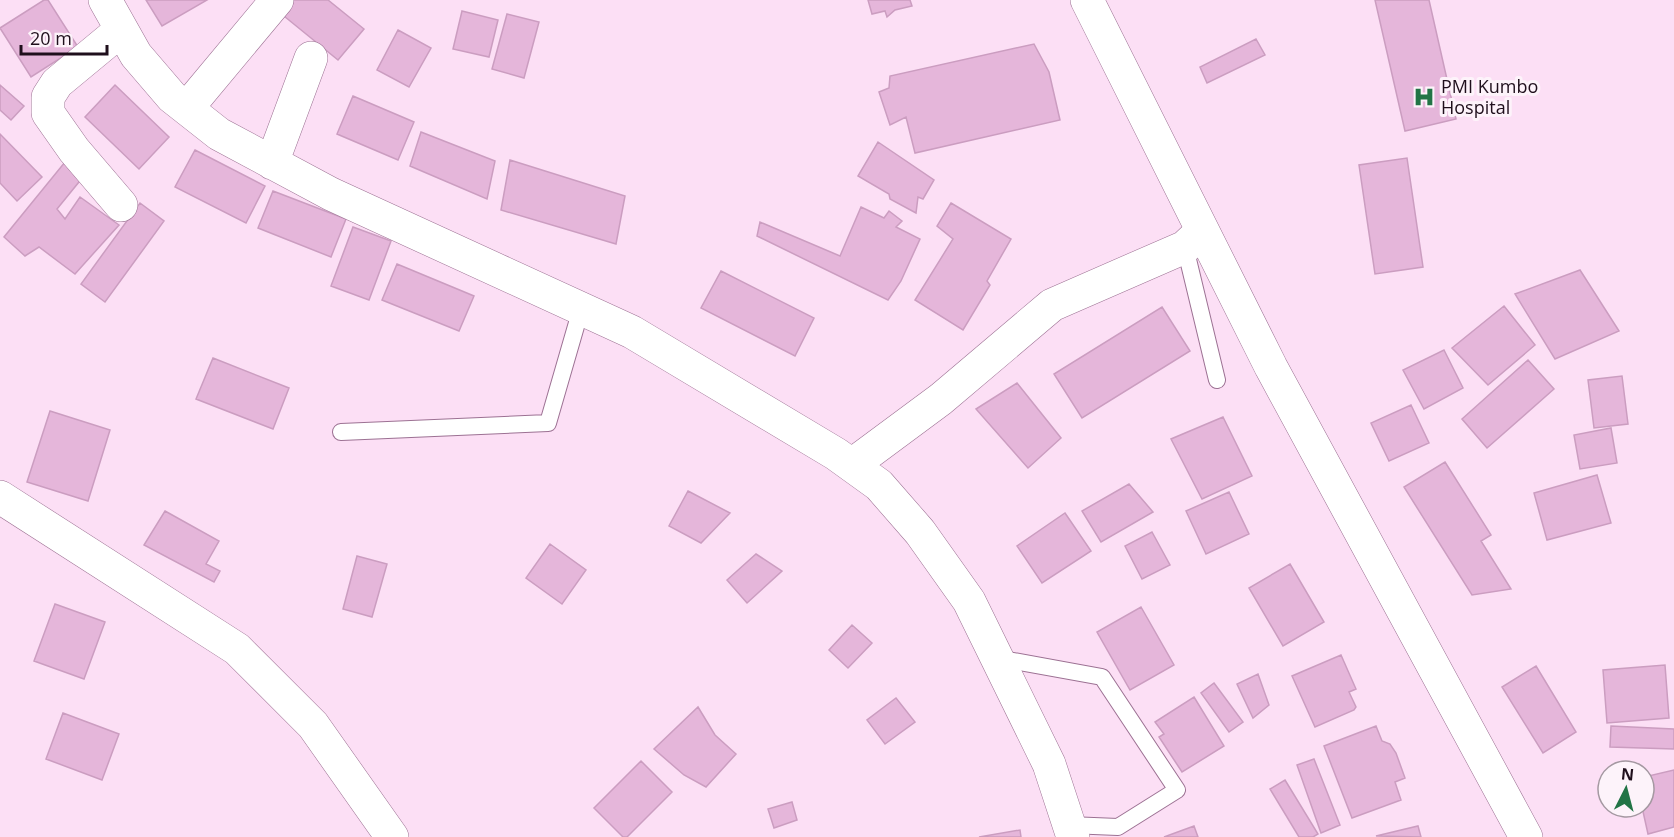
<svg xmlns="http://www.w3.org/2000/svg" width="1674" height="837" viewBox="0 0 1674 837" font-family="'Open Sans',sans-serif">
<rect width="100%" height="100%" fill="#fcdff5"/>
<path fill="#e5b6da" stroke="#cb9dc0" stroke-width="1.5" d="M44,0h4l30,47 -47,30 -31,-49z
M146,0h61l-45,26z
M289,0h39l36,29 -26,31 -59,-48z
M868,0h42l2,6 -17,4 -8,7 -2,-6 -13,3z
M1375,0h54l27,119 -51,12z
M462,11l36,9 -9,37 -36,-8z
M507,14l32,8 -15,56 -32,-9z
M398,30l33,18 -22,39 -32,-17z
M1256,39l9,16 -58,28 -7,-16z
M1034,44l15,28 11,48 -145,33 -9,-36 -16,8 -11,-33 10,-4 1,-12z
M0,85l24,21 -13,14 -11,-10z
M115,85l54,52 -30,32 -54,-52z
M353,96l61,26 -16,38 -61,-26z
M421,132l74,29 -8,38 -77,-33z
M0,134l42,43 -25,24 -17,-18z
M878,142l56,38 -11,19 -5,-2 -2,16 -26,-14 -1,-5 -31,-18z
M195,150l70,36 -19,37 -71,-36z
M1407,158l16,109 -48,7 -16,-109z
M510,160l115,36 -9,48 -115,-34z
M65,162l18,15 -26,32 8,10 15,-22 39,28 -44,49 -36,-27 -14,9 -21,-19z
M273,191l73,28 -15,38 -73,-29z
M140,203l24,18 -59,81 -24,-18z
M951,203l60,36 -24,42 3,4 -27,45 -48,-30 38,-61 -16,-13z
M861,207l23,11 5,-7 13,10 -6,6 24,12 -19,42 -13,19 -131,-64 3,-14 80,34z
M353,227l38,14 -22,59 -38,-14z
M397,264l77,32 -15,35 -77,-31z
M1580,270l39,61 -64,28 -40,-65z
M721,271l93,47 -19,38 -94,-48z
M1504,306l31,39 -47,40 -36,-37z
M1162,307l28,44 -108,67 -28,-44z
M1444,350l19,38 -39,21 -21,-39z
M213,358l76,30 -16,41 -77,-30z
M1528,360l26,29 -67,59 -25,-29z
M1622,376l6,48 -34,4 -6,-48z
M1017,383l44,55 -33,30 -52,-59z
M1411,405l18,38 -40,18 -18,-38z
M50,411l60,19 -22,71 -61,-19z
M1223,417l29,59 -50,23 -31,-60z
M1611,428l6,35 -37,6 -6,-34z
M1445,462l46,73 -10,6 30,48 -39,6 -68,-108z
M1597,475l14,48 -64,17 -13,-47z
M1129,484l24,28 -52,30 -19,-31z
M688,491l42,22 -29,30 -32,-17z
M1229,492l20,42 -43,20 -20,-43z
M165,511l54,30 -13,23 14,7 -6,11 -70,-37z
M1065,513l26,38 -49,32 -25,-37z
M1152,532l18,33 -28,14 -17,-33z
M550,544l36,26 -24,34 -36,-26z
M756,554l26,17 -35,32 -20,-23z
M357,556l30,8 -15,53 -29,-8z
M1290,564l34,58 -41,24 -34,-58z
M55,604l50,18 -21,57 -50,-18z
M1141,607l33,58 -44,25 -33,-58z
M852,625l20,18 -24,25 -19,-18z
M1341,655l15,34 -7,3 7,15 -2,3 -39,17 -23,-51z
M1665,665l4,53 -62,5 -4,-53z
M1536,666l40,66 -33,21 -41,-66z
M1258,674l11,31 -16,13 -16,-34z
M1214,683l29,39 -14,10 -28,-39z
M1194,697l30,49 -42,26 -23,-35 5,-3 -9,-12z
M896,698l19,24 -30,22 -18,-24z
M698,707l17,28 21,19 -30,33 -22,-12 -30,-26z
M63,713l56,21 -17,46 -56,-21z
M1376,726l6,15 8,3 6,9 9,25 -10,4 6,18 -49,18 -28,-72z
M1611,726l63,3v20l-64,-2z
M1314,759l26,66 -19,8 -24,-68z
M641,761l31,31 -45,45h-4l-29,-29z
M1674,770v57l-26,7 -6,-27h2v-30z
M1285,780l33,54 -5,3h-14l-29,-48z
M792,802l5,18 -23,8 -6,-19z
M1194,826l4,11h-34z
M1418,826l3,11 -45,-1z
M1020,830l1,7h-42z"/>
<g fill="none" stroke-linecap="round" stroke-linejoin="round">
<defs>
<path id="lane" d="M1185,247l32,133
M341,432l207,-9 33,-114
M997,658l105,19 75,113 -59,37 -49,-2"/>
<path id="street" d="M105,0l31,55 36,42 47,37 112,60 301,138 204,122 43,31 41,47 49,69 80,163 24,73
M187,108l90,-108
M272,163l39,-105
M121,205l-47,-55 -26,-37v-16l9,-14 64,-53
M852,465l89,-66 111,-94 133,-58 16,-15
M0,497l237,152 76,76 79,112"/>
<path id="secondary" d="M1087,0l184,367 255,470"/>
</defs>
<use href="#lane" stroke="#9c7193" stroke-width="18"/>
<use href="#street" stroke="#9c7193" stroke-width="34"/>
<use href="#secondary" stroke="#9c7193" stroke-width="34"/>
<use href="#lane" stroke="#fff" stroke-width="16"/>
<use href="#street" stroke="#fff" stroke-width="33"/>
<use href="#secondary" stroke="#fff" stroke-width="33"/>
</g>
<defs>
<symbol id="hospital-bare" viewBox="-9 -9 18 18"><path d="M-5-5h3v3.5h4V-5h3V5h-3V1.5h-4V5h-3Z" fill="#227446" stroke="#fdf3fa" stroke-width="2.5" paint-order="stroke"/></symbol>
</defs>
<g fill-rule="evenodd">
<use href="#hospital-bare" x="1409" y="82" width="30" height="30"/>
</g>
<g text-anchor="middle" stroke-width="6" stroke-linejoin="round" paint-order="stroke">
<g font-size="18" fill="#1f0f1c" stroke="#fdf3fa" text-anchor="start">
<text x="1441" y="93">PMI Kumbo<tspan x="1441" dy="21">Hospital</tspan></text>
</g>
</g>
<g transform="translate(1626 789) rotate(6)"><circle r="28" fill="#fdf3fa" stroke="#a498a1" stroke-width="1.5"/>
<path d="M0-4.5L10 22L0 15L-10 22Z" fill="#227446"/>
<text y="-9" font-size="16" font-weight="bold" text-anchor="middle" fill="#1f0f1c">N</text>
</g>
<path d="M21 45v9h86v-9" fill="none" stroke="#1f0f1c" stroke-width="3"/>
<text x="30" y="45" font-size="18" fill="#1f0f1c" stroke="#fdf3fa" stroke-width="4.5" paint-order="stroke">20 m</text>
</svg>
